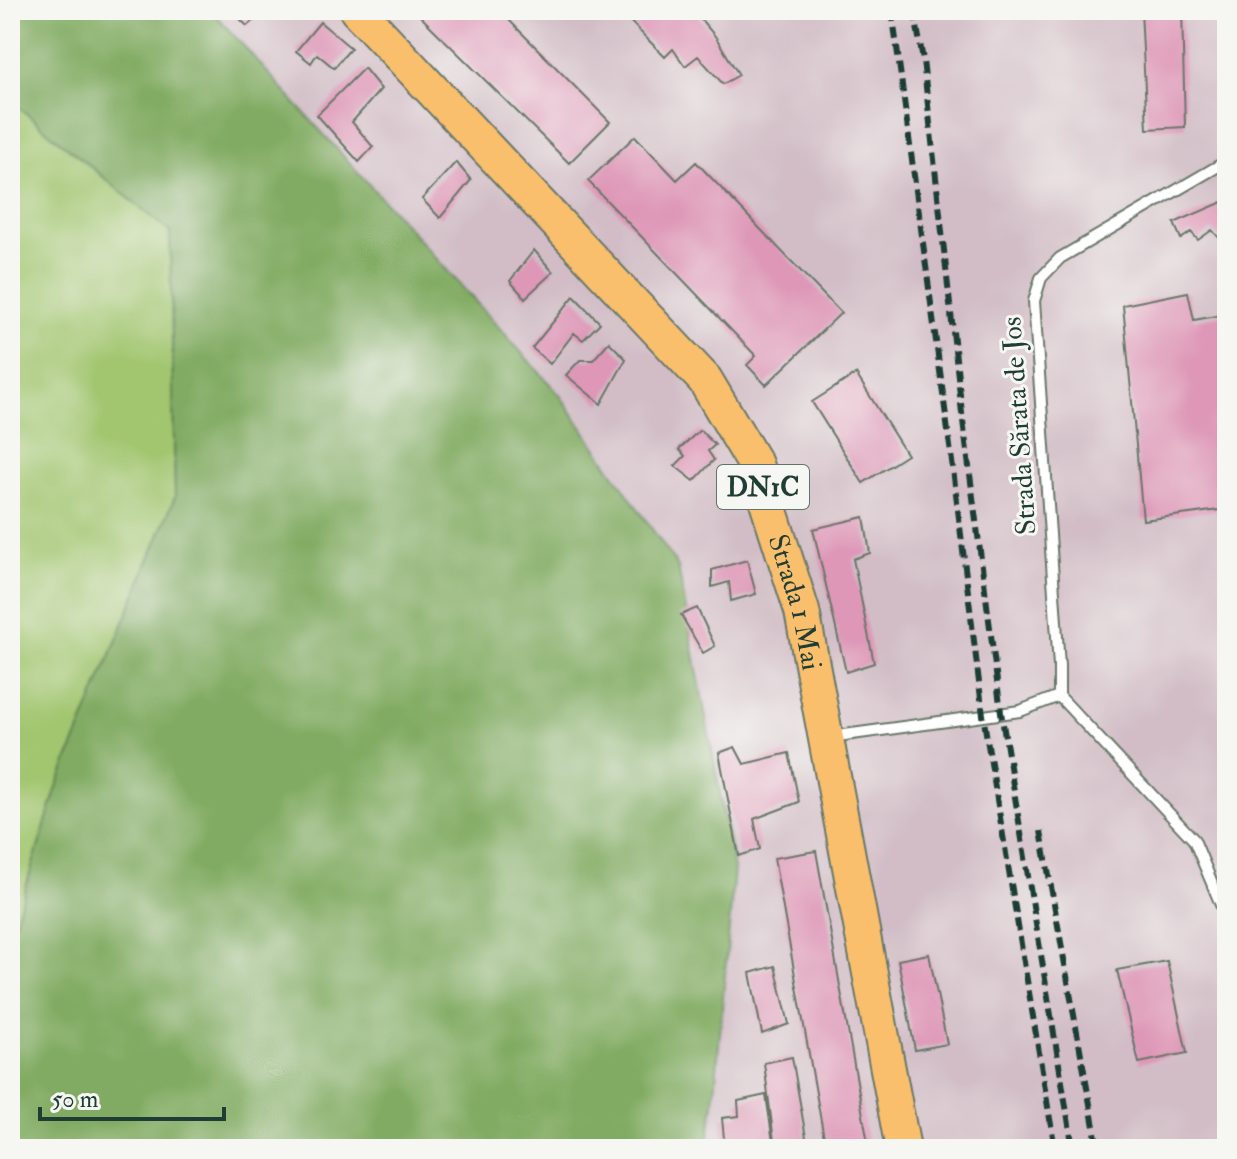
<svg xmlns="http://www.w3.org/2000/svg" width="1237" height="1159" viewBox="0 0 1237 1159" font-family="'IM FELL Double Pica',serif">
<rect width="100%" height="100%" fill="#f6f6f2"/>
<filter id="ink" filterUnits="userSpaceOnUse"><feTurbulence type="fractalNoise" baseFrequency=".0125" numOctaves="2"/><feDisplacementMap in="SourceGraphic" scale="16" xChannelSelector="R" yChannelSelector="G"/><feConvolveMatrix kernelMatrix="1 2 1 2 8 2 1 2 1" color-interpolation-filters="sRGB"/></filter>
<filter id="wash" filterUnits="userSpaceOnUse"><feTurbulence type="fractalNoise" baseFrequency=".006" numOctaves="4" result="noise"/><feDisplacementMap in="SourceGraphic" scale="32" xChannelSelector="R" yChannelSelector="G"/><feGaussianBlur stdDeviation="1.8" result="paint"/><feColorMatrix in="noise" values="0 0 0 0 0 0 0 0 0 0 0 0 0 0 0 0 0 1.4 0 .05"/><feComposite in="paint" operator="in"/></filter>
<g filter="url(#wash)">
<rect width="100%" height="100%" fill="#f2e4cd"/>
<path fill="#d2bdc6" d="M211,10h1016v1139h-520l7,-45 20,-235 -56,-302 -118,-172z"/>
<path fill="#a2c66f" stroke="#608252" stroke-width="2" d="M10,100l160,132 5,265 -118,290 -47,151z"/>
<path fill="#81ab62" stroke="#50744b" stroke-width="2" d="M10,10h201l349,385 118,172 56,302 -20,235 -7,45h-697v-211l47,-151 118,-290 -5,-265 -160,-132z"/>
<g id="blocks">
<path fill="#de97b7" d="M231,10h34l-18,16z
M414,10h85l111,112 -41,41z
M619,10h74l22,26 24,39 -16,9 -25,-28 -13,10 -12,-17 -8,8z
M1141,10h41l3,117 -38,2z
M320,22l31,26 -17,20 -17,-14 -6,9 -15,-12z
M364,68l17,21 -29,33 21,25 -14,15 -42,-47z
M635,136l42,44 19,-18 145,151 -75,72 -19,-20 9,-9 -168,-175z
M456,162l15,18 -31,38 -18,-19z
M1227,200v38l-5,3 -10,-11 -14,10 -7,-8 -10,7 -7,-16z
M534,250l19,22 -28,26 -15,-17z
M1188,292l6,28 33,-6v195l-84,11 -20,-215z
M574,296l26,27 -17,17 -9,-7 -24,31 -18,-16z
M609,342l17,17 -25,45 -35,-29 14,-15h13z
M856,374l51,81 -44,28 -51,-81z
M700,430l15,15 -7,6 6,9 -20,21 -19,-15 10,-10 -6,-7z
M864,517l6,36 -17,6 21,104 -28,9 -33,-143z
M747,560l9,34 -25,7 -2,-19 -17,5v-17z
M697,608l18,38 -12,7 -22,-38z
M735,747l9,17 45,-11 10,49 -45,17 6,30 -21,7 -20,-103z
M816,851l53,298h-43l-52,-291z
M929,954l18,90 -32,6 -17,-90z
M1167,961l20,92 -48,10 -22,-93z
M775,966l14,58 -27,10 -12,-61z
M792,1057l16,92h-33l-11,-86z
M766,1095l8,54h-49l-3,-31 17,-2 -1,-15z"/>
</g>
</g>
<g filter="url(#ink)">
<use href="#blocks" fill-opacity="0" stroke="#69776a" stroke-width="2"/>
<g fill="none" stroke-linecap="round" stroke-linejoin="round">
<defs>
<path id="service" d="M1059,696l135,144 33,79
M830,737l190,-26 39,-15v-30l-25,-365 7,-23 19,-20 167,-97"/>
<g id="trunk">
<path id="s1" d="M357,10l348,370 50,84 47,147 101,538"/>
</g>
</defs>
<use href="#service" stroke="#69776a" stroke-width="14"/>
<use href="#trunk" stroke="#69776a" stroke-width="38"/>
<use href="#service" stroke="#fff" stroke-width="10"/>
<use href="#trunk" stroke="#f9bf6d" stroke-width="34"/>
<path stroke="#1f3d34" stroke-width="6" stroke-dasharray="12 6" stroke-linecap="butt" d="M892,10l61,459 30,246 72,434
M914,10l9,50 39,353 39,299 72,437
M1041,831l57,318"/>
</g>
</g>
<g text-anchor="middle" stroke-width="6" stroke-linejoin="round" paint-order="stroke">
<rect fill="#f6f6f2" stroke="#60746d" stroke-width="2" x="717" y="465" width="92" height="44" rx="6"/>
<g font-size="26" font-weight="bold" fill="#1f3d34">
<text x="763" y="496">DN1C</text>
</g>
<g font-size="28" fill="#1f3d34" stroke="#f6f6f2">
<text transform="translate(1018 426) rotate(-94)" y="10">Strada Sărata de Jos</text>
<text dy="10" stroke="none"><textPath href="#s1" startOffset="750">Strada 1 Mai</textPath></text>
</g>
</g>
<rect width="1237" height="1159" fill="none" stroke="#f6f6f2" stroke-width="40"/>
<path d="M40 1107v12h184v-12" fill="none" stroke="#1f3d34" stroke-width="4"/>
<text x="52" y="1107" font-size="24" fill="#1f3d34" stroke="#f6f6f2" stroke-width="6" paint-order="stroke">50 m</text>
</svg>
